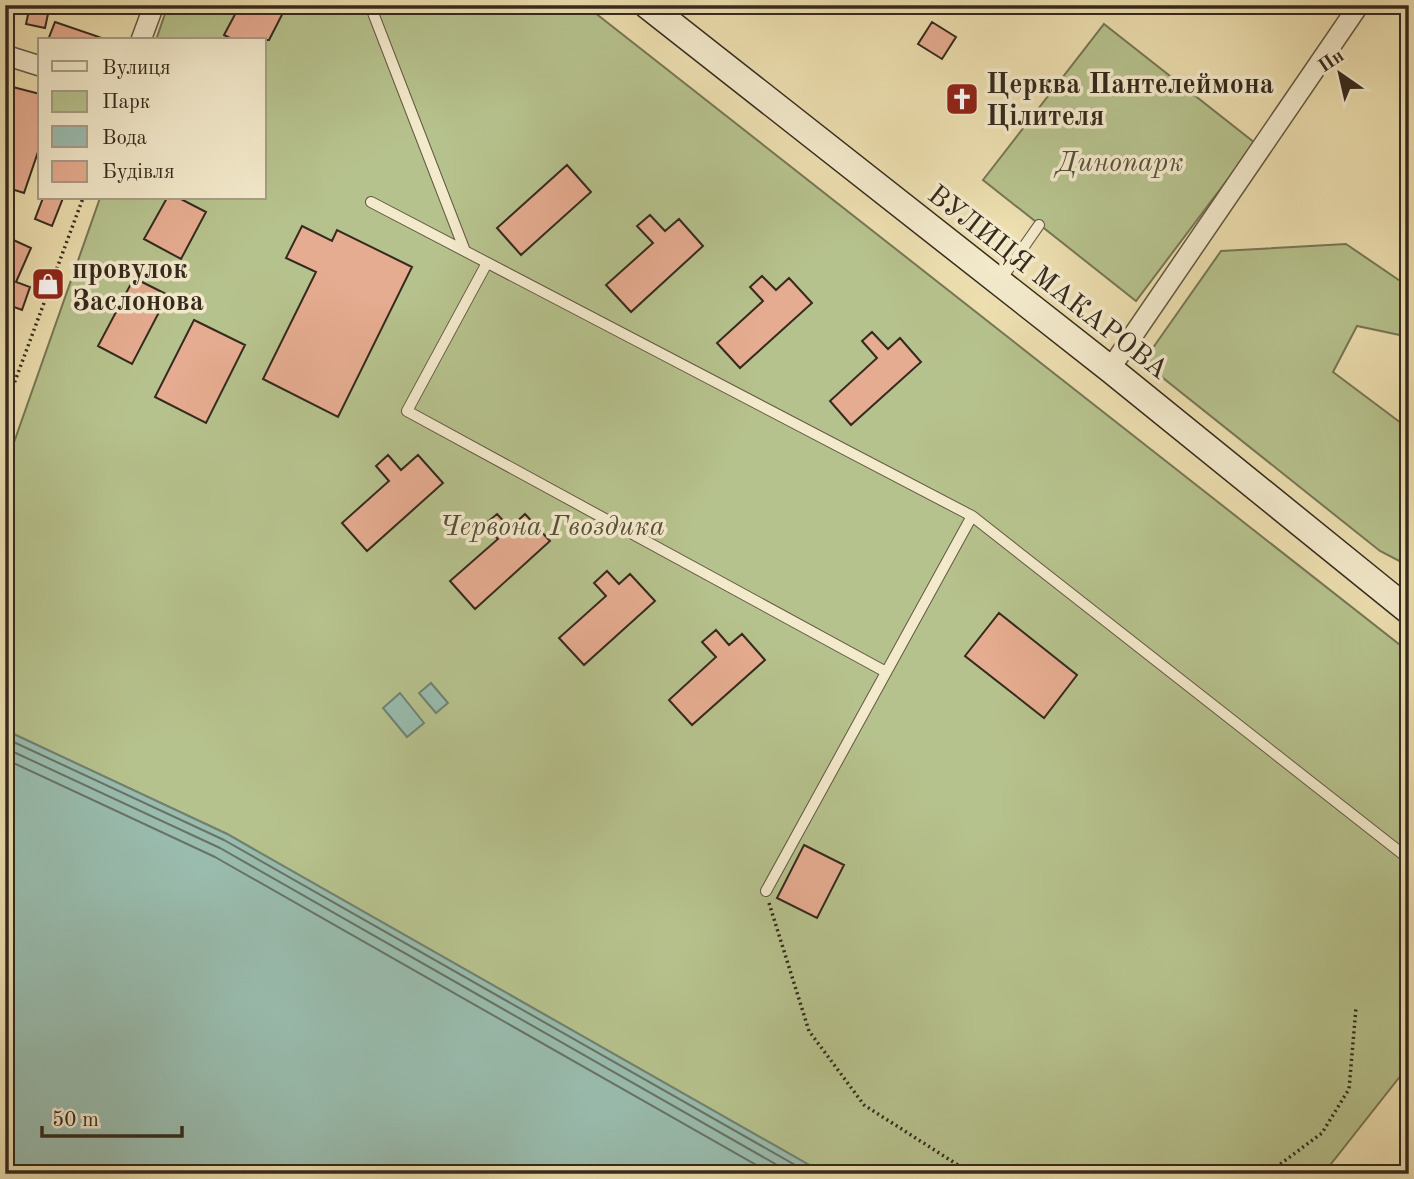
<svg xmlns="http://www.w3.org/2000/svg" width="1414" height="1179" viewBox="0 0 1414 1179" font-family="'Old Standard TT',serif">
<rect width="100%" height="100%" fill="#eddfb0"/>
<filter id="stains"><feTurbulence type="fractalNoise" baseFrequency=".00286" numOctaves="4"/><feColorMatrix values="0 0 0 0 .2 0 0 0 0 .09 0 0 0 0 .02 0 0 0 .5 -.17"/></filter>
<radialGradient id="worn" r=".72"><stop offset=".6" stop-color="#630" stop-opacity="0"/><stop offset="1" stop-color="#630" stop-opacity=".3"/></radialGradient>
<path fill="#b6c28d" stroke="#767655" stroke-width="2" d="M168,5h417l824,647v413l-86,109h-498l-598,-340 -222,-104v-262l95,-270h164v-158h-108z
M1104,24l151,119 -119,158 -153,-121z
M1346,244l63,43v50l-52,-11 -24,46 76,57v137l-29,-15 -237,-189 78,-111z"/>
<path fill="#99bcae" stroke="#718274" stroke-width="2" d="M431,683l17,20 -12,10 -17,-20z
M400,693l24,30 -17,14 -24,-29z
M5,730l222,104 598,340h-820z"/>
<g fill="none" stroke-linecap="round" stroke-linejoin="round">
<path stroke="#677366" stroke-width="2" d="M5,738l219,102 587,334
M5,748l215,100 573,326
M5,759l210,98 557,317"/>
</g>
<path fill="#e6ac91" stroke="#352a1d" stroke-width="2" d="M240,5h47l-18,35h-35l-10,-5z
M29,10l19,4 -3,14 -19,-4z
M55,22l47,16 -1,2h-53z
M932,22l24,15 -14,22 -24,-15z
M5,85l35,9v52l-16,47 -19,-6z
M567,165l24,27 -70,63 -24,-27z
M43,198h20l-11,28 -17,-7z
M167,198h12l27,14 -25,47 -37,-20z
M650,215l15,16 14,-12 24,27 -72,66 -25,-27 47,-42 -16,-17z
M302,226l30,15 5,-11 75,37 -74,150 -75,-38 53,-107 -30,-14z
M9,238l22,10 -15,34 14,5 -8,23 -16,-6 -1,3v-59z
M762,276l14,14 13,-12 23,25 -72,65 -23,-25 46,-42 -13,-14z
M134,278l34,17 -36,69 -34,-18z
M194,320l51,25 -39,78 -51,-26z
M872,332l16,17 12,-11 21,24 -70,63 -21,-24 47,-43 -15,-17z
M388,455l13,15 17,-15 25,28 -76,68 -25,-28 47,-42 -13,-15z
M497,514l13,14 15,-14 25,27 -75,68 -25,-28 48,-42 -13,-15z
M607,571l12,13 11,-10 25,27 -71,64 -25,-27 47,-42 -12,-13z
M999,613l78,62 -33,43 -79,-62z
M716,630l13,15 13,-11 23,26 -73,65 -23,-25 47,-43 -14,-15z
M804,845l40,20 -27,53 -40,-20z"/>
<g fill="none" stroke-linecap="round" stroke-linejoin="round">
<defs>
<path id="lane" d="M370,5l95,246
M371,202l601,314 437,343
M487,263l-80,148 479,261
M1000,281l39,-56
M766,891l206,-375"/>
<path id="street" d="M141,40l13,-35
M5,55l35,11
M1110,369l249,-364"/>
<path id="secondary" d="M647,5l463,364 299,242"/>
</defs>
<use href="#lane" stroke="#635742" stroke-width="12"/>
<use href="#street" stroke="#635742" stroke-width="22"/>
<use href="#secondary" stroke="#352a1d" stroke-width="29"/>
<path stroke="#352a1d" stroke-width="3.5" stroke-dasharray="2 3.5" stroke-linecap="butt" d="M5,408l78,-210
M769,903l40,128 55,74 108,69
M1267,1174l55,-41 27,-44 7,-81"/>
<use href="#lane" stroke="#f3eacc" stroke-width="10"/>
<use href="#street" stroke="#f3eacc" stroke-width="19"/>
<use href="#secondary" stroke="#f3eacc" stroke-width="26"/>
</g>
<defs>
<symbol id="church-square" viewBox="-11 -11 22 22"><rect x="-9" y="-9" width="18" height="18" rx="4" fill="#8f2418" stroke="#f3eacc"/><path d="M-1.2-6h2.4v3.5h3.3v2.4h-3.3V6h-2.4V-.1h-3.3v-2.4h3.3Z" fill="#fff"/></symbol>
<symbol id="shop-square" viewBox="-11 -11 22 22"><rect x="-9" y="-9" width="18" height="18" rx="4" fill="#8f2418" stroke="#f3eacc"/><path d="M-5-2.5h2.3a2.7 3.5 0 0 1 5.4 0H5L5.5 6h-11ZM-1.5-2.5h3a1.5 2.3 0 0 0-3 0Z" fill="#fff"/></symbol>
</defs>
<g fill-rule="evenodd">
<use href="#church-square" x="943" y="80" width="38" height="38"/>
<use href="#shop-square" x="29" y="265" width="38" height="38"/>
</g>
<g text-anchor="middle" stroke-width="7" stroke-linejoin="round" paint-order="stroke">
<g font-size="28" font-weight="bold" fill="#352a1d" stroke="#f3eacc" text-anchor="start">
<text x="986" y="93">Церква Пантелеймона<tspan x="986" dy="32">Цілителя</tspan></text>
<text x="72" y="278">провулок<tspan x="72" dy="32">Заслонова</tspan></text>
</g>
<g font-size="28" font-style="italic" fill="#555039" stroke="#f3eacc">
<text x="1120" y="171">Динопарк</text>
<text x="552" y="535">Червона Гвоздика</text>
</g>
<g font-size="28" fill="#352a1d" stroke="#f3eacc">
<text transform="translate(1049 281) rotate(38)" y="10">ВУЛИЦЯ МАКАРОВА</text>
</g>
</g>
<rect width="1414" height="1179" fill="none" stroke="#eddfb0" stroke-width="28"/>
<rect x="7" y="7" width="1400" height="1165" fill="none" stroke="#352a1d" stroke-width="3.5"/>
<rect x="14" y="14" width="1386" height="1151" fill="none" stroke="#352a1d" stroke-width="2"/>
<rect x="38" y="38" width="228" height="161" fill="#f3eacc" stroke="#a79d86" stroke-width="2"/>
<rect x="52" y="61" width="35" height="10" fill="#f3eacc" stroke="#a79d86" stroke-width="2"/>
<text x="102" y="74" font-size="21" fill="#352a1d">Вулиця</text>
<rect x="52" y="91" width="35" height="21" fill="#b6c28d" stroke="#a79d86" stroke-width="2"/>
<text x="102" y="108" font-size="21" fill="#352a1d">Парк</text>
<rect x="52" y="126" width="35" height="21" fill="#99bcae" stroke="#a79d86" stroke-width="2"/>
<text x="102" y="144" font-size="21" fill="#352a1d">Вода</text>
<rect x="52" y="161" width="35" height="21" fill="#e6ac91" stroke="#a79d86" stroke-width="2"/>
<text x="102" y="178" font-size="21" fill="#352a1d">Будівля</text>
<g transform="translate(1340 74) rotate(326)" stroke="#f3eacc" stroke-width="5" paint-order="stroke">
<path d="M0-5L12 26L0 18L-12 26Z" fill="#352a1d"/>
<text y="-10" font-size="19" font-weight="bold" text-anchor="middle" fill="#352a1d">Пн</text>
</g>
<path d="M42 1126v10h140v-10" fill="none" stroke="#352a1d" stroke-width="3.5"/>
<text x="52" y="1126" font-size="21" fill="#352a1d" stroke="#f3eacc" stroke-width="5" paint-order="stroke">50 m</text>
<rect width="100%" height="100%" filter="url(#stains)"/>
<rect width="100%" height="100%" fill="url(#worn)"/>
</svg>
